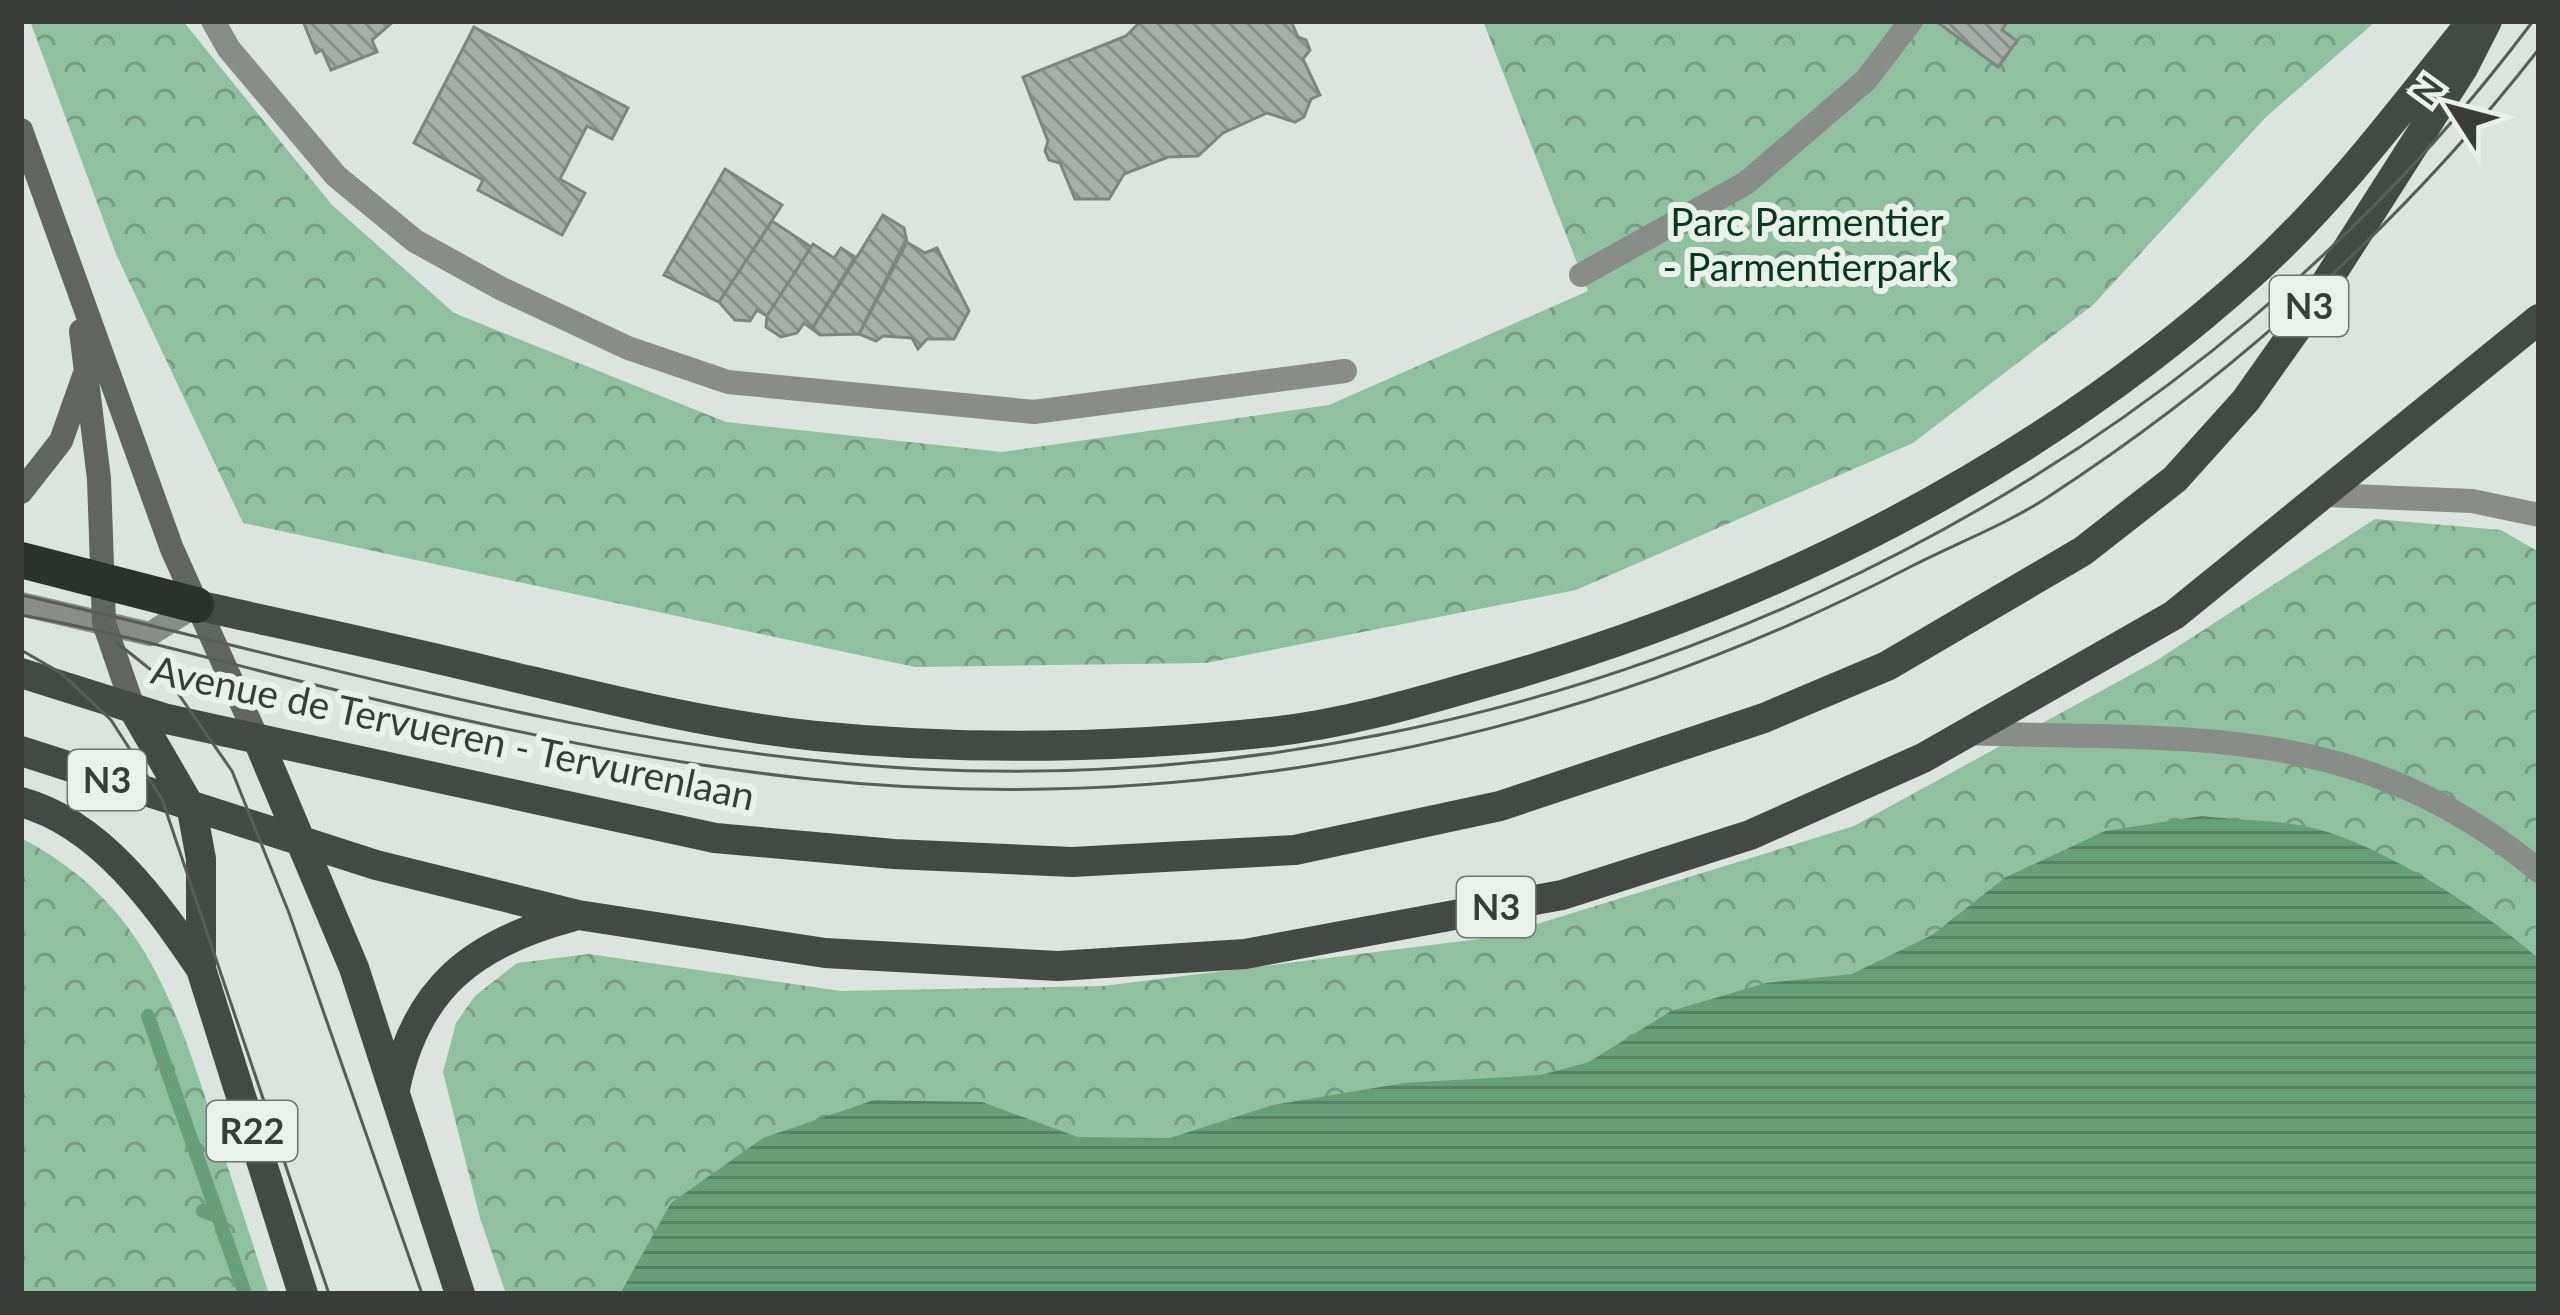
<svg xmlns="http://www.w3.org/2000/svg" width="2560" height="1315" viewBox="0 0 2560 1315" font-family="Lato,sans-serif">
<defs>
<pattern id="forest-crowns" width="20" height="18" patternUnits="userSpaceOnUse" patternTransform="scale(3)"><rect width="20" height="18" fill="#8fc09f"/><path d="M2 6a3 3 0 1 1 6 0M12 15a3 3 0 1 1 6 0" fill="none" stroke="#769d83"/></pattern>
<pattern id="water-rules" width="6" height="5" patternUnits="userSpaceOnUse" patternTransform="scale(3)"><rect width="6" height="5" fill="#669f7a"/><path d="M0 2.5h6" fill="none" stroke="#558365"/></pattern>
<pattern id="building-back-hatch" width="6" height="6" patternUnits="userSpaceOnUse" patternTransform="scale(3)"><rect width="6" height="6" fill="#a6aea9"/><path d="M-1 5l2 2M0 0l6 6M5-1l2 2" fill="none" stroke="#888f8b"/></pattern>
</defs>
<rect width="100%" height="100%" fill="#dbe4de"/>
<path fill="url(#forest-crowns)" d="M30,21h153l149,184 122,108 272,109 276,30 327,-47 259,-114 -105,-270h893l-110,96 -173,188 -180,138 -337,147 -370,73 -291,4 -672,-144 -127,-269z
M2375,519l126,11 38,22v742h-2033l-26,-76 -37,-146 13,-49 19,-27 42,-33 72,-9 252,37 262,-5 392,-49 359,-111 300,-164z
M21,838c118,62 149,152 188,271 20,62 40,123 60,185h-248z"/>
<path fill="url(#water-rules)" d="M2202,816c34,4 69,4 102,10 70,13 183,86 235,133v335h-1919l51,-91 92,-65 111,-38 108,2 96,35 92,1 103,-33 131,-22 137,-8 48,-13 82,-51 95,-28 86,-9 80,-39 74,-58 99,-46z"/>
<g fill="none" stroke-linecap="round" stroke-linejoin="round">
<path stroke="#669f7a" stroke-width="14" d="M148,1016l70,200
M203,1211l15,5 27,78"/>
</g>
<path fill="url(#building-back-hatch)" stroke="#7e8680" stroke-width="3" d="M303,21h91l-22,19 5,12 -46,18 -9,-20 -6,3z
M1291,21l7,16 8,3 4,10 -7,9 17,36 -9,4 -7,18 -9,5 -28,-9 -44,20 -25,23 -30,1 -44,17 -15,25h-34l-15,-36 -11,-3 -4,-9 3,-10 -25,-64 103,-41 15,-15z
M2008,21l-6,9 15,11 -19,26 -61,-45z
M474,27l154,81 -16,31 -25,-13 -27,53 25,14 -23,42 -84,-45 5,-10 -69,-37z
M725,169l57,36 -63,97 -55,-27z
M883,215l21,13 3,14 -48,92 -39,1 -8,-6z
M772,221l39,26 -44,69 -10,-6 -7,11 -15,-1 -16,-18z
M905,241l20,12 12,-5 32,63 -15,28h-27l-9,10 -6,-11 -29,-2 -7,5 -17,-7z
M813,244l21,14 7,-10 14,9 -43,72 -8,-6 -7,10 -16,4 -15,-10 1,-11z"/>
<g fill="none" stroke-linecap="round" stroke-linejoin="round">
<path stroke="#898d8a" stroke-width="24" d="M1581,275l165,-92 120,-103 45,-59
M21,604l129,30 46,-29"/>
<path stroke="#898d8a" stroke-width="24" d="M213,21l16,28 107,127 79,65 87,48 126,59 100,34 306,30 311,-41
M2327,495l145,6 67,14
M1965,733c223,8 390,-14 574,138"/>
<path stroke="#606561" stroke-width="24" d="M21,130l151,419 86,191
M81,331l18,148 5,144 30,87
M21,492l40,-51 23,-65"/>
<path stroke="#434945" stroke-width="30" d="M196,605c99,22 198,43 297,67 106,25 214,53 323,64 150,15 305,12 455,-4 72,-8 141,-28 210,-48 287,-80 554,-214 775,-414 81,-74 148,-164 216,-249
M21,673l146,46 548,119 179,16 178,8 223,-12 205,-44 264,-88 123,-52 196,-115 92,-72 71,-79 53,-75 164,-257 24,-47
M134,710l58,100 9,49v110l102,325
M258,740l96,228 106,326
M21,751l355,114 202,50 247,38 233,13 187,-12 317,-59 188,-60 173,-77 251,-143 365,-296
M21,802c80,22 136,102 180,167
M395,1089c21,-102 79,-146 176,-172"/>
<path stroke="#2b322d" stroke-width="36" d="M21,560l175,45"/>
<path stroke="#585d5a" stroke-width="3" d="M21,595c296,67 595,158 900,174 614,31 1243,-253 1612,-748
M21,615c105,19 208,49 311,74 156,38 318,73 478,90 381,40 763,-36 1102,-213 45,-23 95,-42 136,-69 186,-121 355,-274 491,-448
M116,642l59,47 57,82 57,142 133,381
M21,650l40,23 50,47 51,79 167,495"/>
</g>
<g text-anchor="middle" stroke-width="12" stroke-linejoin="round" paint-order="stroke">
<g fill="#e9f1eb" stroke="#6e736f" stroke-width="3">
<rect x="2270" y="276" width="78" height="60" rx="9"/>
<rect x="68" y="750" width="78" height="60" rx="9"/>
<rect x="1457" y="877" width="78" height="60" rx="9"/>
<rect x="207" y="1101" width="90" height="60" rx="9"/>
</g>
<g font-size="36" font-weight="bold" fill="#393d3a">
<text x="2309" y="319">N3</text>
<text x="107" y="793">N3</text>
<text x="1496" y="920">N3</text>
<text x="252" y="1144">R22</text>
</g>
<g font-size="39" fill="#08371e" stroke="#e9f1eb">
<text x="1807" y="236">Parc Parmentier<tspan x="1807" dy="45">- Parmentierpark</tspan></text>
</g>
<g font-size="39" fill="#393d3a" stroke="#e9f1eb">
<text transform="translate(453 733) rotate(12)" y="14">Avenue de Tervueren - Tervurenlaan</text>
</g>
</g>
<rect width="2560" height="1315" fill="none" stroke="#393d3a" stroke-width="48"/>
<g transform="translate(2452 108) rotate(306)" stroke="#e9f1eb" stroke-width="9" paint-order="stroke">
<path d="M0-9L21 45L0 30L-21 45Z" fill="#393d3a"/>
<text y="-18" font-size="33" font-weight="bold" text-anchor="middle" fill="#393d3a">N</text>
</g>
</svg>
